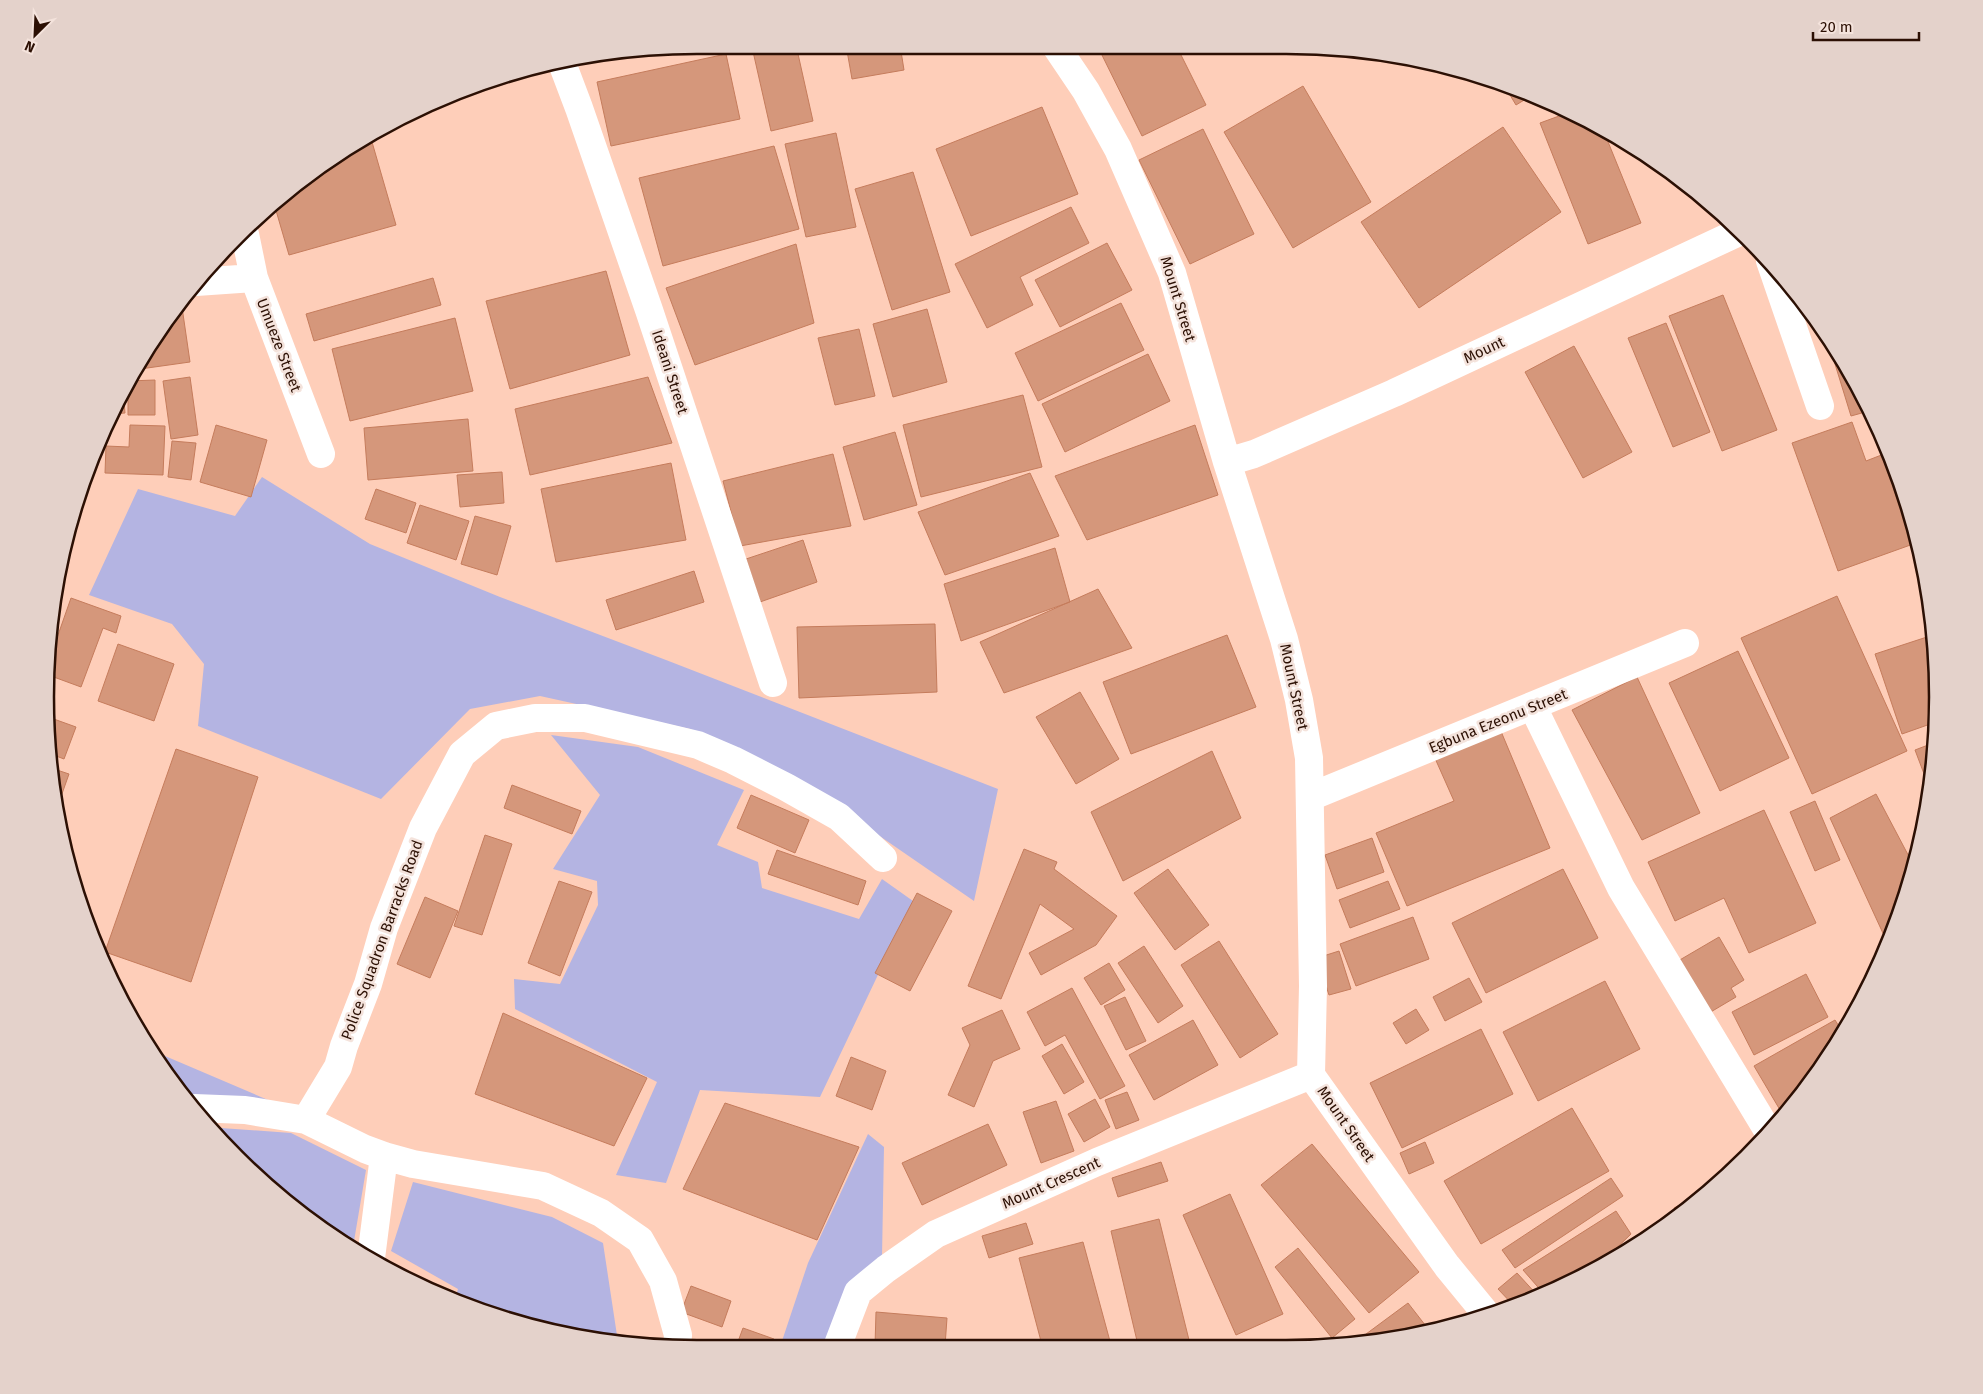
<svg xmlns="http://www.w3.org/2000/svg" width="1983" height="1394" viewBox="0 0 1983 1394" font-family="'Fira Sans',sans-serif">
<rect width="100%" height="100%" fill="#feceb9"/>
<path fill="#b4b4e2" d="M262,477l108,67 130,53 166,63 332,129 -24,112 -167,-115 -117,-57 -150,-33 -70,13 -89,90 -183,-73 6,-62 -32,-40 -83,-29 49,-106 97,27z
M551,735l87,12 106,43 -27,55 41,17 4,26 97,31 23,-40 31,22 -93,196 -120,-7 -34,93 -50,-8 41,-93 -142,-73 -1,-30 46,5 38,-79 -1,-24 -44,-12 47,-74z
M158,1053l110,47 -78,2z
M207,1127l84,6 75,37 -13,77 -53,-33z
M868,1134l16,13 -2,110 -55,90h-47l28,-84z
M413,1182l139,35 51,26 15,99 -89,-15 -74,-28 3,-10 -67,-38z"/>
<path fill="#d5977b" stroke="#c57c5c" d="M759,45h37l17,76 -42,10 -19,-84z
M846,45h54l4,25 -52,9z
M1097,45h79l30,60 -64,31z
M726,54l14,65 -129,27 -14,-64z
M1504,85l30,9 -18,11z
M1303,86l68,116 -78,46 -69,-116z
M1042,107l36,87 -107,42 -35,-87z
M1570,112l32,15 39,96 -53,21 -48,-121z
M1503,127l58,85 -142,96 -58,-86z
M1203,129l51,105 -64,30 -51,-104z
M836,133l20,94 -50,10 -21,-93z
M372,142l24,83 -107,30 -14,-48 60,-52 9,-5z
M774,146l25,83 -136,37 -24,-88z
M913,172l37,120 -58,18 -37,-121z
M1071,207l18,36 -69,34 13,28 -46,23 -32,-64z
M1107,243l25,47 -72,37 -25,-47z
M796,244l18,79 -119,42 -29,-77z
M606,271l24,84 -120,34 -24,-88z
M433,278l8,27 -127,36 -8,-27z
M1723,295l54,135 -55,21 -53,-135z
M1121,303l23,47 -106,51 -23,-48z
M182,307l8,55 -57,8 44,-62z
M927,309l20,73 -54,15 -20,-73z
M455,318l18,73 -123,30 -18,-72z
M1666,323l44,109 -37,15 -45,-109z
M859,329l16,67 -40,9 -17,-67z
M1827,338l24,33 18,40 -18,5z
M1574,346l58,106 -49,26 -58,-106z
M1148,354l22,47 -105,51 -23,-48z
M190,377l8,58 -27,4 -8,-58z
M648,377l24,66 -142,32 -15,-66z
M155,380v35h-27v-34z
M123,390l2,23 -14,1z
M1023,395l19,72 -121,30 -18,-72z
M468,419l5,52 -105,9 -4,-52z
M1852,422l14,39 18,-7 7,20 6,-2 6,15 13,56 -78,28 -46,-128z
M130,425l35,1 -2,49 -58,-2 1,-27 23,1z
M216,425l51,15 -16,57 -51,-15z
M1195,425l23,70 -131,45 -32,-64z
M895,432l22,73 -53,15 -21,-73z
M172,441l24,2 -5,37 -23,-3z
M833,454l18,72 -111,20 -17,-65z
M671,463l15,77 -130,22 -15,-73z
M502,472l2,31 -44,4 -3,-32z
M1030,473l29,63 -114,39 -27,-63z
M376,489l40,14 -10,30 -41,-14z
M420,505l49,16 -13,39 -49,-17z
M475,516l36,10 -14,49 -36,-11z
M803,540l14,42 -57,20 -14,-43z
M1055,548l15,54 -109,39 -17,-57z
M694,571l10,31 -88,28 -10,-30z
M1098,589l34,59 -128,45 -24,-51z
M1837,596l70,155 -95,43 -71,-156z
M71,598l50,18 -5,17 -13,-5 -22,59 -30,-11v-21z
M935,624l2,68 -138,6 -2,-71z
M1227,635l29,72 -125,47 -28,-72z
M1933,635l3,87 -34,12 -27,-80z
M118,644l56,20 -20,57 -56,-20z
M1738,651l51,107 -69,33 -51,-108z
M1637,677l63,136 -58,27 -70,-130z
M1080,692l39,67 -43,25 -40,-67z
M51,718l25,9 -12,32 -13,-5z
M1500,729l50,119 -143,58 -31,-73 78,-32 -20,-45z
M1936,742l-7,45 -14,-37z
M176,749l82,28 -67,205 -86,-30z
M1212,751l29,67 -118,63 -32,-69z
M51,768l18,6 -11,31 -2,-1 -5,-22z
M512,785l69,26 -9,23 -68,-26z
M1876,794l39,74 -28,74 -57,-124z
M751,795l58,25 -14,33 -58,-25z
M1815,801l25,59 -25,11 -25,-59z
M1764,810l52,113 -67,30 -25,-55 -49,23 -27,-59z
M485,835l27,9 -30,91 -28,-9z
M1372,838l12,34 -47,17 -12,-34z
M1024,849l33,13 -3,7 63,47 -21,29 -55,30 -12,-22 45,-24 -34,-25 -39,95 -33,-13z
M777,850l89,31 -8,24 -90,-31z
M1168,869l41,56 -34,25 -41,-57z
M1563,869l35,69 -112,55 -34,-70z
M559,881l33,11 -32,84 -32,-13z
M1388,881l12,28 -50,19 -11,-28z
M917,893l35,18 -42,80 -35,-18z
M425,897l33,14 -28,67 -33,-14z
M1413,917l16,42 -73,27 -16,-42z
M1719,937l25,43 -13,8 5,9 -27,16 -31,-52z
M1219,941l59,93 -38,24 -59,-93z
M1144,946l39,60 -25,17 -40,-60z
M1339,951l12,38 -22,6 -12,-37z
M1109,963l16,27 -24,15 -17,-27z
M1806,974l22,43 -74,38 -22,-43z
M1469,978l13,24 -37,19 -12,-24z
M1605,981l35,68 -102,52 -35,-69z
M1072,988l53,98 -25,13 -35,-64 -20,11 -18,-34z
M1125,997l21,44 -20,9 -22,-44z
M1416,1009l13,21 -23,14 -13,-21z
M1002,1010l18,39 -27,12 -19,46 -26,-12 22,-50 -8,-17z
M503,1013l144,65 -33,68 -139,-52z
M1193,1020l25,45 -64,35 -25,-45z
M1835,1020l7,11 -39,63 -20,21 -29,-49z
M1481,1029l32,65 -111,54 -32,-65z
M1062,1044l22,38 -20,12 -22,-38z
M851,1057l35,14 -14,39 -36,-14z
M1127,1092l12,28 -23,9 -11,-29z
M1095,1099l15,28 -26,15 -16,-28z
M1056,1101l18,50 -33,12 -18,-51z
M725,1103l134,44 -42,93 -134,-51z
M1572,1108l37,63 -128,73 -37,-63z
M988,1124l19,41 -85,40 -20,-42z
M1425,1142l9,21 -25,11 -9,-21z
M1312,1144l107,128 -50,41 -108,-128z
M1161,1162l7,19 -50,16 -6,-19z
M1611,1178l12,18 -108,72 -13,-18z
M1719,1184l-3,3 -39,26 -3,-5z
M1230,1194l53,120 -47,21 -53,-120z
M1616,1211l15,23 -32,31 -25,17 -30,12 -21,-24z
M1159,1219l31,125 -52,1 -27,-114z
M1026,1223l7,21 -44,14 -7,-22z
M1083,1242l28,103h-69l-23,-87z
M1298,1248l57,71 -23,19 -57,-71z
M1517,1273l22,24 -24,10 -17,-18z
M691,1286l40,15 -9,26 -41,-15z
M1408,1303l21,27 -62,13 -5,-6z
M876,1312l71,6 -2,28h-70z
M743,1328l31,11 -3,8h-35z"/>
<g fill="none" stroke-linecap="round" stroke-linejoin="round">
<path stroke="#fff" stroke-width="28" d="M1055,45l31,46 32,58 54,124 55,189 57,177 15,61 10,58 4,228 -2,89 136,191 41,50
M562,63l17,45 70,202 124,373
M245,234l9,44 67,176
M1770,261l50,145
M196,282l58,-4
M1227,462l27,-8 140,-61 345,-161
M1533,707l88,181 147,243
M1310,797l375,-154
M194,1108l51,2 61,10 59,29 19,7 29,8 130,22 58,27 39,27 23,41 15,54 -1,12
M306,1120l32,-53 6,-21 24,-62 16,-56 39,-100 39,-74 34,-28 39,-8h50l113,27 35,15 53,27 53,30 44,41
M371,1258l13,-102
M837,1347l21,-55 28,-23 50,-35 161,-72 214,-87"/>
</g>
<g text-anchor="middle" stroke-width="5" stroke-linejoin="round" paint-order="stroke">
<g font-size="15" fill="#2c1004" stroke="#f4e3dc">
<text transform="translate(1178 299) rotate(73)" y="5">Mount Street</text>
<text transform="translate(279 345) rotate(69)" y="5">Umueze Street</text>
<text transform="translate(1484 350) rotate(-25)" y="5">Mount</text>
<text transform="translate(670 372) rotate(72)" y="5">Ideani Street</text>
<text transform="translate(1294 687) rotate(78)" y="5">Mount Street</text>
<text transform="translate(1498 721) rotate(-22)" y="5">Egbuna Ezeonu Street</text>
<text transform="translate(382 940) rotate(-70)" y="5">Police Squadron Barracks Road</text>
<text transform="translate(1346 1124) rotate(55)" y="5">Mount Street</text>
<text transform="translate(1051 1183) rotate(-24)" y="5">Mount Crescent</text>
</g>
</g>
<path d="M0 0H1983V1394H0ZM697 54H1286A643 643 0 0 1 1929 697V697A643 643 0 0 1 1286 1340H697A643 643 0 0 1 54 697V697A643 643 0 0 1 697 54Z" fill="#e4d2cb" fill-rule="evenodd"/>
<path fill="none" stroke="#2c1004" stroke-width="2.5" d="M697 54H1286A643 643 0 0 1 1929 697V697A643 643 0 0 1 1286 1340H697A643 643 0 0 1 54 697V697A643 643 0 0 1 697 54Z"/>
<g transform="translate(35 35) rotate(204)" stroke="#f4e3dc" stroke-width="4" paint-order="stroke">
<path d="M0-4L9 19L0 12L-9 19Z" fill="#2c1004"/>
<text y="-8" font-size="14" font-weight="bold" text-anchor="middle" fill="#2c1004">N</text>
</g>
<path d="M1813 32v8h106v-8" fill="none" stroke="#2c1004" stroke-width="2.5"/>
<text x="1820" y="32" font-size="15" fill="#2c1004" stroke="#f4e3dc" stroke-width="4" paint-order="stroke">20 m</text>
</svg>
